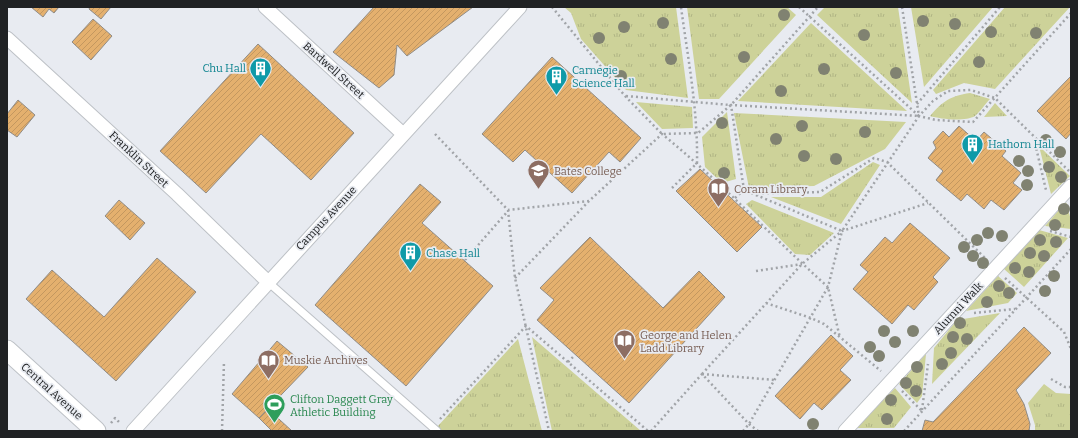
<svg xmlns="http://www.w3.org/2000/svg" width="1078" height="438" viewBox="0 0 1078 438" font-family="Bitter,serif">
<defs>
<pattern id="grass-tufts" width="24" height="20" patternUnits="userSpaceOnUse"><rect width="24" height="20" fill="#cdd299"/><path d="M3 7l-1-3M5 7V3M7 7l1-3M15 17l-1-3M17 17v-4M19 17l1-3" fill="none" stroke="#b0b484"/></pattern>
<pattern id="building-hatch" width="6" height="6" patternUnits="userSpaceOnUse"><rect width="6" height="6" fill="#e4b06e"/><path d="M-1 1l2-2M0 6l6-6M5 7l2-2" fill="none" stroke="#c3975f"/></pattern>
</defs>
<rect width="100%" height="100%" fill="#e8ebf1"/>
<path fill="url(#grass-tufts)" d="M564,7h112l12,91 -62,-8 -45,-51 -10,-26z
M687,7h100l9,8 -77,84h-20z
M825,7h73l14,96 -95,-88z
M911,7h82l-69,80z
M1005,7h65l-75,82 -31,-6 -28,11 -3,-4z
M811,23l96,88 -169,-10z
M970,93l20,6c-5,5 -10,13 -15,17 -10,6 -35,3 -45,0 13,-15 20,-20 40,-23z
M636,102l56,5 1,21 -31,1z
M995,103l12,13 -23,1z
M727,112l9,67 -14,4 -17,-16 -3,-30z
M734,113l172,9 -21,27 -71,37 -65,2z
M1039,146l31,30 -19,18z
M873,162l7,3 -39,59 -70,-27h50z
M752,200l82,33 -24,22 -15,-1 -49,-50z
M1066,202l5,18v9l-26,-3z
M1039,230l29,8 -44,49 -20,-18z
M998,276l19,17 -9,10 -42,8z
M1000,313l-68,71 2,-36 23,-28z
M532,337l109,94h-89z
M518,339l24,92h-100l-5,-4z
M926,354l-4,42 -5,7 -18,-19z
M1044,384l12,9 15,1v37h-36v-6l-7,-22z
M895,388l16,19 -17,21h-38z"/>
<path fill="url(#building-hatch)" stroke="#908c87" d="M31,7h28l-5,6 -5,-4 -6,8z
M90,7h21l-10,12 -12,-10z
M374,7h99l-66,49 -10,-11 -3,30 -15,13 -46,-36z
M93,19l19,17 -21,24 -19,-18z
M258,44l96,89 -43,47 -50,-46 -55,59 -46,-42z
M552,57l89,81 -21,24 -11,-10 -37,41 -47,-43 -12,12 -31,-28z
M1071,76v57l-5,6 -29,-28z
M18,100l17,15 -18,22 -10,-7v-16z
M959,126l17,15 8,-9 22,19 -4,5 19,17 -8,10 9,7 -18,20 -13,-10 -7,9 -17,-15 -6,7 -25,-21 7,-9 -15,-13 8,-10 -3,-6 10,-11 6,6z
M700,169l62,58 -25,25 -61,-61z
M420,184l21,18 -19,21 71,63 -87,100 -91,-81z
M119,200l26,23 -15,17 -25,-24z
M910,223l40,35 -17,19 5,5 -24,28 -6,-5 -16,19 -39,-35 15,-17 -8,-7 25,-28 7,6z
M590,237l73,71 36,-37 26,26 -96,106 -92,-83 17,-20 -14,-12z
M157,258l39,34 -80,89 -90,-82 26,-29 52,47z
M1024,327l27,26 -35,37 8,14 6,20 -1,7h-107l3,-11 8,2z
M831,335l22,21 -13,14 11,10 -29,30 -8,-7 -14,16 -25,-23z
M277,341l31,26 -49,51 -27,-24z
M268,409l24,22h-20l-13,-13z"/>
<g fill="none" stroke-linecap="round" stroke-linejoin="round">
<defs>
<path id="lane" d="M268,282l169,149"/>
<path id="street" d="M265,7l138,127
M7,38l170,156 91,88
M133,431l387,-424
M845,431l226,-245"/>
<path id="secondary" d="M7,350l89,81"/>
</defs>
<use href="#lane" stroke="#bdc1c6" stroke-width="9"/>
<use href="#street" stroke="#bdc1c6" stroke-width="15"/>
<use href="#secondary" stroke="#bdc1c6" stroke-width="21"/>
<path stroke="#a1a4a8" stroke-width="2.5" stroke-dasharray="2 3" stroke-linecap="butt" d="M552,7l73,89 37,38 36,-1 33,-28 87,-98
M799,7l120,109
M902,7l17,109 -77,115 -98,-41 -13,-85 188,11
M626,96l104,9
M917,104l83,-97
M435,134l73,76 81,-9 73,-67c59,48 110,103 166,153l14,-56
M1034,139l12,51
M1069,171l-74,-73 -24,-8 -23,1 -15,10 -14,15 17,4 37,2 98,-109
M672,188l25,-25c1,-53 -9,-104 -16,-156
M757,194l63,-2 54,-34 13,4 98,96
M735,198l9,-8
M508,210l7,68 34,153
M1050,231l21,6
M465,260l43,-49
M756,271l46,-7
M515,278l74,-77
M1005,278l59,54 7,17
M766,303l45,15 13,6 57,47
M974,313l41,-4
M568,362l6,-6
M702,374l100,-110 40,-33 86,-28
M702,374l73,6
M1051,379l14,8h6
M902,391l20,20
M922,410l6,-46
M440,419l86,-93 122,105
M111,423l4,-5 5,5
M222,431l2,-70
M651,431l51,-57 47,50 9,7
M743,431l6,-7 79,-137 12,51
M904,431l167,-182"/>
<use href="#lane" stroke="#fff" stroke-width="7"/>
<use href="#street" stroke="#fff" stroke-width="13"/>
<use href="#secondary" stroke="#fff" stroke-width="19"/>
</g>
<g fill="#808271">
<circle cx="784" cy="15" r="6"/>
<circle cx="923" cy="21" r="6"/>
<circle cx="663" cy="23" r="6"/>
<circle cx="955" cy="24" r="6"/>
<circle cx="624" cy="27" r="6"/>
<circle cx="991" cy="32" r="6"/>
<circle cx="1036" cy="33" r="6"/>
<circle cx="864" cy="35" r="6"/>
<circle cx="599" cy="38" r="6"/>
<circle cx="744" cy="57" r="6"/>
<circle cx="671" cy="59" r="6"/>
<circle cx="979" cy="62" r="6"/>
<circle cx="824" cy="69" r="6"/>
<circle cx="896" cy="73" r="6"/>
<circle cx="621" cy="76" r="6"/>
<circle cx="781" cy="91" r="6"/>
<circle cx="722" cy="123" r="6"/>
<circle cx="802" cy="126" r="6"/>
<circle cx="865" cy="132" r="6"/>
<circle cx="776" cy="139" r="6"/>
<circle cx="1046" cy="140" r="6"/>
<circle cx="1060" cy="152" r="6"/>
<circle cx="804" cy="156" r="6"/>
<circle cx="836" cy="159" r="6"/>
<circle cx="1019" cy="161" r="6"/>
<circle cx="1049" cy="167" r="6"/>
<circle cx="1028" cy="171" r="6"/>
<circle cx="724" cy="173" r="6"/>
<circle cx="1061" cy="177" r="6"/>
<circle cx="1027" cy="185" r="6"/>
<circle cx="1064" cy="209" r="6"/>
<circle cx="1055" cy="225" r="6"/>
<circle cx="988" cy="233" r="6"/>
<circle cx="1002" cy="236" r="6"/>
<circle cx="977" cy="240" r="6"/>
<circle cx="1040" cy="240" r="6"/>
<circle cx="1056" cy="242" r="6"/>
<circle cx="964" cy="247" r="6"/>
<circle cx="1030" cy="253" r="6"/>
<circle cx="973" cy="256" r="6"/>
<circle cx="1044" cy="256" r="6"/>
<circle cx="983" cy="263" r="6"/>
<circle cx="1015" cy="268" r="6"/>
<circle cx="1029" cy="272" r="6"/>
<circle cx="1054" cy="276" r="6"/>
<circle cx="999" cy="286" r="6"/>
<circle cx="1045" cy="291" r="6"/>
<circle cx="1009" cy="293" r="6"/>
<circle cx="987" cy="302" r="6"/>
<circle cx="960" cy="323" r="6"/>
<circle cx="884" cy="331" r="6"/>
<circle cx="913" cy="331" r="6"/>
<circle cx="953" cy="337" r="6"/>
<circle cx="967" cy="339" r="6"/>
<circle cx="895" cy="342" r="6"/>
<circle cx="870" cy="347" r="6"/>
<circle cx="951" cy="353" r="6"/>
<circle cx="879" cy="356" r="6"/>
<circle cx="942" cy="364" r="6"/>
<circle cx="917" cy="367" r="6"/>
<circle cx="906" cy="383" r="6"/>
<circle cx="916" cy="391" r="6"/>
<circle cx="891" cy="400" r="6"/>
<circle cx="887" cy="419" r="6"/>
<circle cx="813" cy="424" r="6"/>
</g>
<defs>
<symbol id="building-pin" viewBox="-11 -11 22 30"><path d="M0 17L-7.5 6A9.5 9.5 0 1 1 7.5 6Z" fill="#0f9aa8" stroke="#e8ebf1"/><path d="M-4-6H4V6H1V3H-1V6H-4ZM-2.5-4.3h1.7v1.8h-1.7ZM.8-4.3h1.7v1.8H.8ZM-2.5-1h1.7V.8h-1.7ZM.8-1h1.7V.8H.8Z" fill="#fff"/></symbol>
<symbol id="university-pin" viewBox="-11 -11 22 30"><path d="M0 17L-7.5 6A9.5 9.5 0 1 1 7.5 6Z" fill="#8d6e63" stroke="#e8ebf1"/><path d="M0-5L7-2L0 1L-7-2ZM-4 1L0 2.5L4 1V4Q0 6-4 4Z" fill="#fff"/></symbol>
<symbol id="library-pin" viewBox="-11 -11 22 30"><path d="M0 17L-7.5 6A9.5 9.5 0 1 1 7.5 6Z" fill="#8d6e63" stroke="#e8ebf1"/><path d="M-6-4Q-3-5.5-.7-3.5V5Q-3 3-6 4ZM6-4Q3-5.5 .7-3.5V5Q3 3 6 4Z" fill="#fff"/></symbol>
<symbol id="stadium-pin" viewBox="-11 -11 22 30"><path d="M0 17L-7.5 6A9.5 9.5 0 1 1 7.5 6Z" fill="#2e9e5b" stroke="#e8ebf1"/><path d="M0-5a6.5 5 0 1 0 0 10a6.5 5 0 1 0 0-10ZM-3.5-1.8h7v3.6h-7Z" fill="#fff"/></symbol>
</defs>
<g fill-rule="evenodd">
<use href="#building-pin" x="248" y="56" width="25" height="34"/>
<use href="#building-pin" x="544" y="64" width="25" height="34"/>
<use href="#building-pin" x="960" y="132" width="25" height="34"/>
<use href="#university-pin" x="526" y="158" width="25" height="34"/>
<use href="#library-pin" x="706" y="176" width="25" height="34"/>
<use href="#building-pin" x="398" y="240" width="25" height="34"/>
<use href="#library-pin" x="612" y="328" width="25" height="34"/>
<use href="#library-pin" x="256" y="348" width="25" height="34"/>
<use href="#stadium-pin" x="262" y="392" width="25" height="34"/>
</g>
<g text-anchor="middle" stroke-width="3.5" stroke-linejoin="round" paint-order="stroke">
<g font-size="11" fill="#0d838f" stroke="#e8ebf1" text-anchor="start">
<text x="246" y="72" text-anchor="end">Chu Hall</text>
<text x="572" y="74">Carnegie<tspan x="572" dy="13">Science Hall</tspan></text>
<text x="988" y="148">Hathorn Hall</text>
<text x="426" y="257">Chase Hall</text>
</g>
<g font-size="11" fill="#202224" stroke="#e8ebf1">
<text transform="translate(334 70) rotate(42)" y="4">Bardwell Street</text>
<text transform="translate(139 159) rotate(43)" y="4">Franklin Street</text>
<text transform="translate(326 218) rotate(-47)" y="4">Campus Avenue</text>
<text transform="translate(958 308) rotate(-47)" y="4">Alumni Walk</text>
<text transform="translate(52 391) rotate(42)" y="4">Central Avenue</text>
</g>
<g font-size="11" fill="#785e54" stroke="#e8ebf1" text-anchor="start">
<text x="554" y="175">Bates College</text>
<text x="734" y="193">Coram Library</text>
<text x="640" y="339">George and Helen<tspan x="640" dy="13">Ladd Library</tspan></text>
<text x="284" y="364">Muskie Archives</text>
</g>
<g font-size="11" fill="#27864d" stroke="#e8ebf1" text-anchor="start">
<text x="290" y="403">Clifton Daggett Gray<tspan x="290" dy="13">Athletic Building</tspan></text>
</g>
</g>
<rect width="1078" height="438" fill="none" stroke="#202224" stroke-width="16"/>
</svg>
